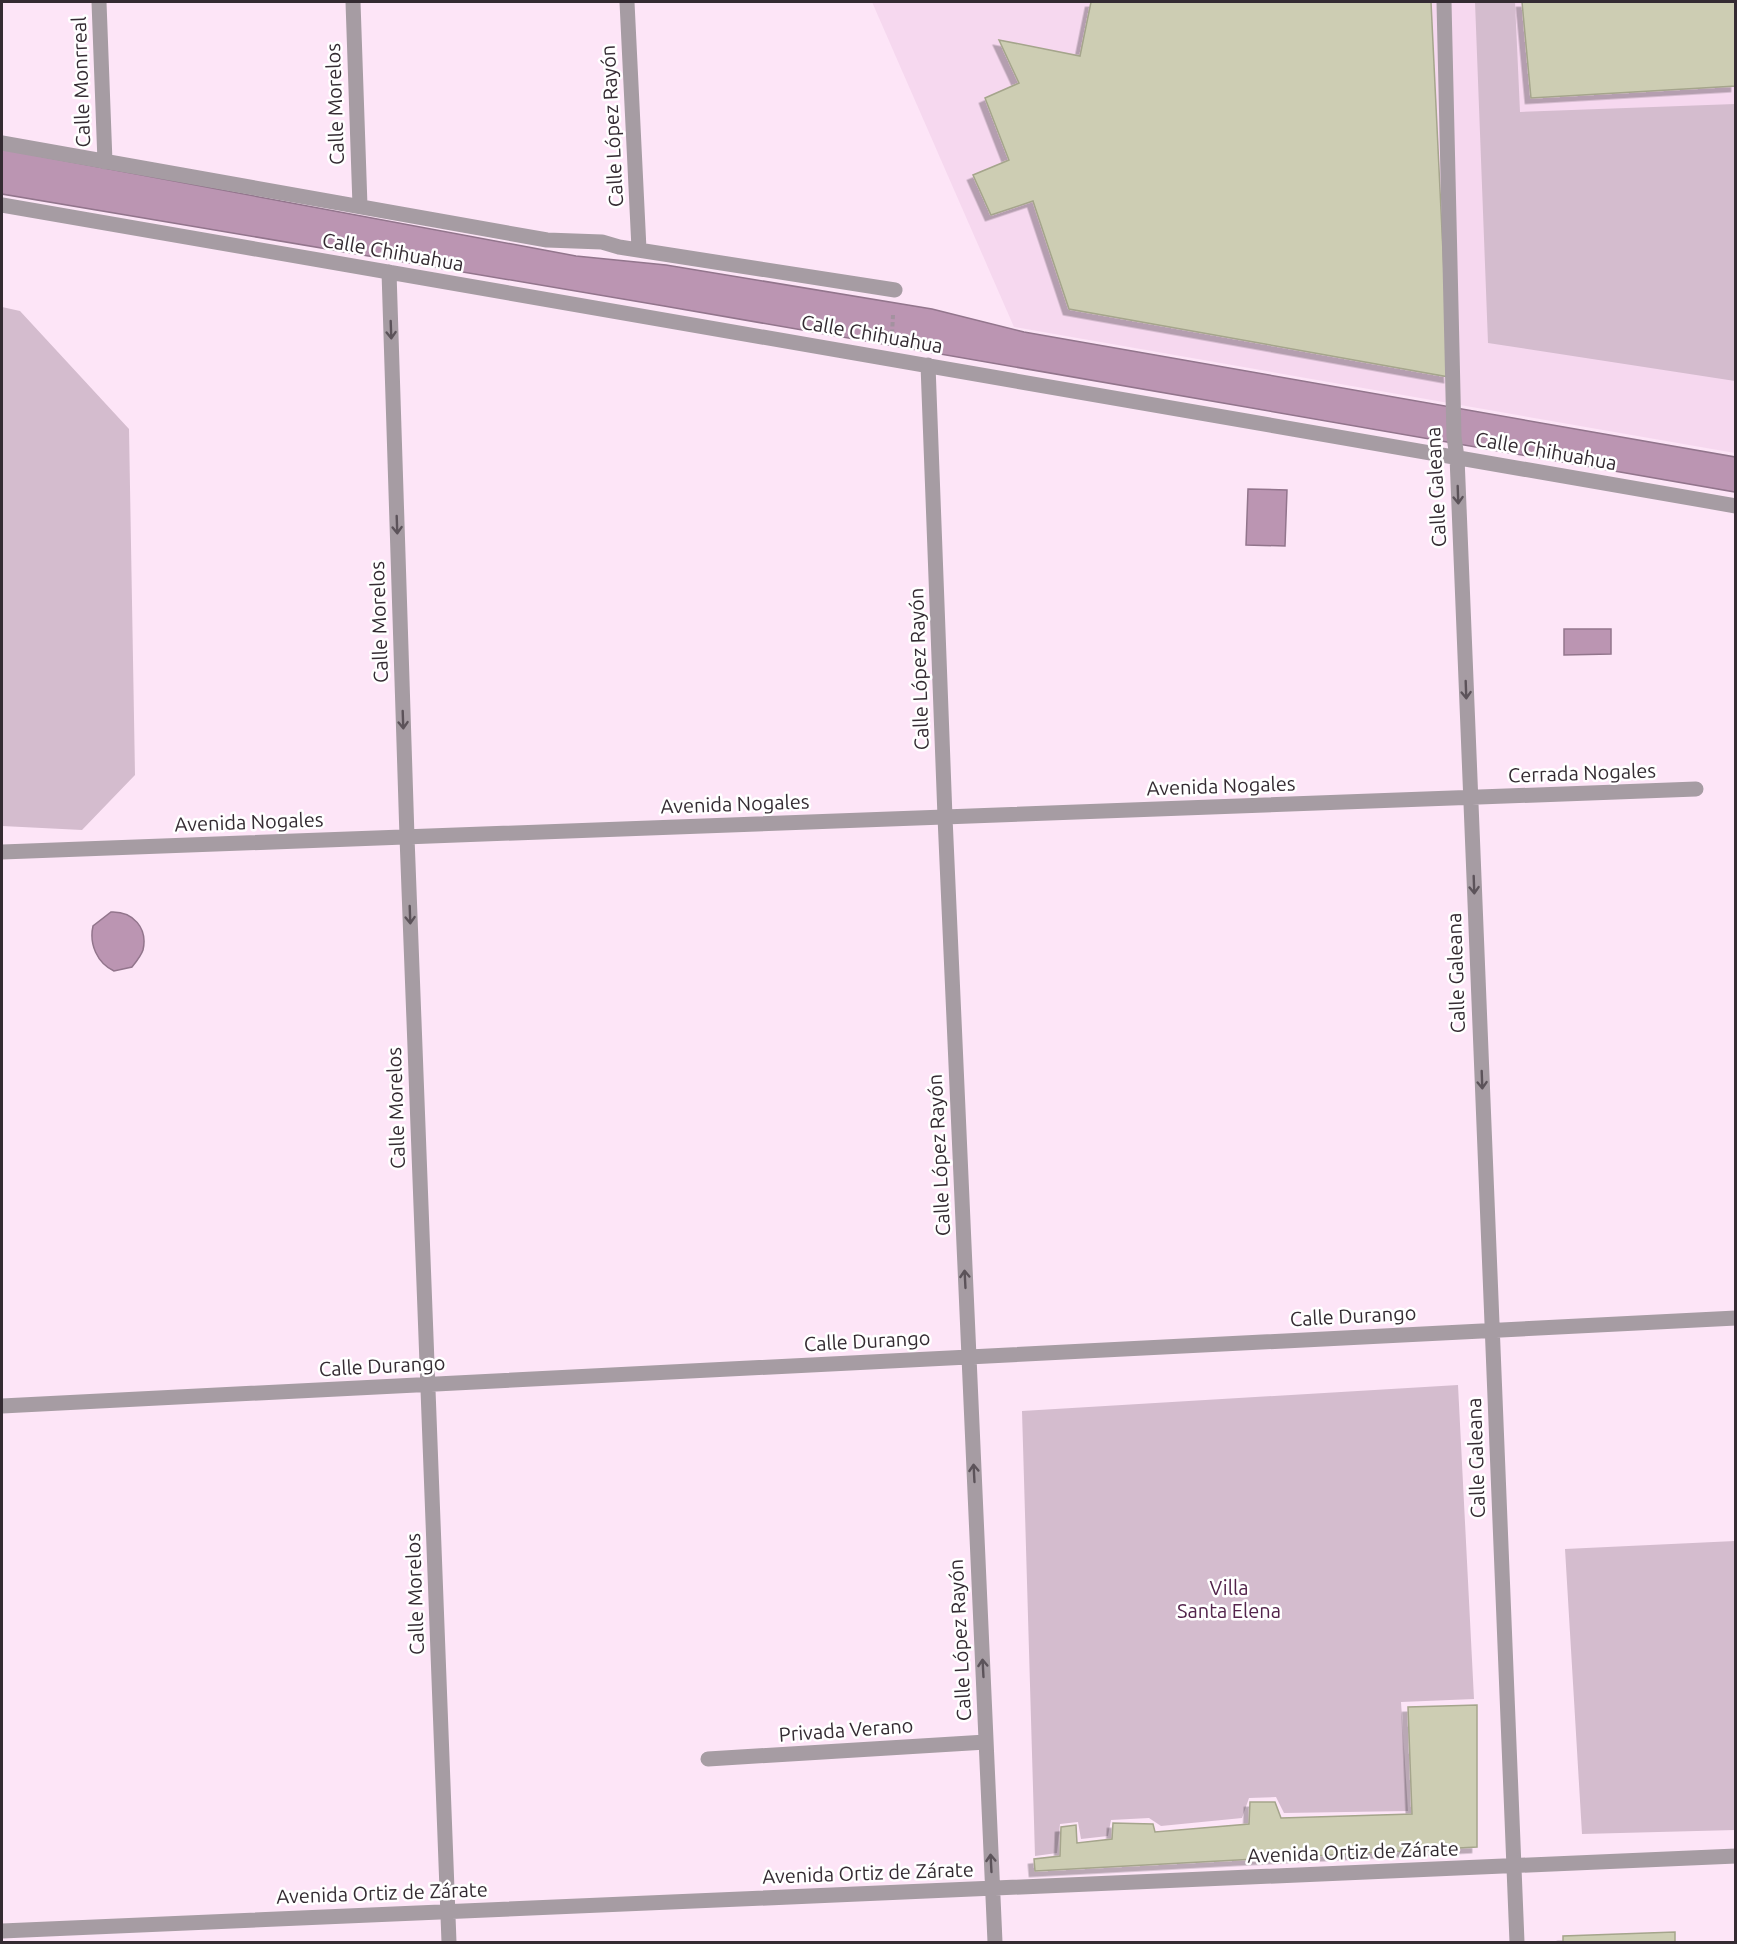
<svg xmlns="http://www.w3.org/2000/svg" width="1737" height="1944" viewBox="0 0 1737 1944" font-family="Ubuntu,sans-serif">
<defs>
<filter id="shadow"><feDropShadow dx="-5.5" dy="5.5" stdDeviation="0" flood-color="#0004"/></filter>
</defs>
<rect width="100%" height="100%" fill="#fde5f7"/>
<path fill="#f6d8ef" d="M872,2h863v451l-721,-126z"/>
<path fill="#d4bcce" d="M1475,2h40l5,110 215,-8v277l-247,-38z
M2,307l18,4 109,118 6,346 -53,55 -80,-4z
M1458,1385l16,314 -73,3 7,109 -124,2 -8,-16 -27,1 -7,20 -81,8 -12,-8 -38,2 -3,16 -27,3 -3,-17 -18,2 -3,29 -22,3 -13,-445z
M1735,1541v289l-153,4 -17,-285z"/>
<path fill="#bb95b2" stroke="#92758c" stroke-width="1.5" d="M2,149l574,107 90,9 266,44 92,23 711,125v35l-1071,-186 -662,-112z
M1248,489l39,1 -2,56 -39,-1z
M1564,629h47v25l-47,1z
M111,912c22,-1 37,16 32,38 -2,6 -7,12 -11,17l-18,4c-17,-8 -25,-27 -21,-45z"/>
<path fill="#cdcdb3" stroke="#a5a58c" stroke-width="1.5" filter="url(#shadow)" d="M1091,2h340l18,375 -380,-68 -36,-108 -42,14 -18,-40 36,-15 -24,-62 34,-15 -20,-43 81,16z
M1522,2h214v84l-205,12z
M1477,1705v142l-442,24 -1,-12 26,-3 1,-29 15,-2 1,18 35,-4 1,-16 40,1 2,8 94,-8 1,-22h25l6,16 131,-4 -4,-107z
M1675,1932v10h-112v-6z"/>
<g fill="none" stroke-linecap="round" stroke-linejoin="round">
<path stroke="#a3929f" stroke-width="4" stroke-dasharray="4.5 3" stroke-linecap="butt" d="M892,334l1,-19"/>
<path stroke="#a69ca3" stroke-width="15" d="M99,2l6,160
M353,2l7,204
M627,2l12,247
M1444,2l10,435 3,20 60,1485
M2,143l545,97 55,2 17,5 276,43
M2,205l1734,301
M389,272l18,565 42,1105
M928,365l17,452 50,1125
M2,852l1694,-63
M2,1406l1734,-88
M708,1759l278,-17
M2,1931l1734,-75"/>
</g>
<defs><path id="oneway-shaft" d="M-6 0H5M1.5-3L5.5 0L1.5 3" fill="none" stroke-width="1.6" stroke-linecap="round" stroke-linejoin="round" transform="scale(1.5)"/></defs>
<g stroke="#5c535a">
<use href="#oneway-shaft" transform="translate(391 330) rotate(88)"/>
<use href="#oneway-shaft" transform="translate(1458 495) rotate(88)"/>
<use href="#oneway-shaft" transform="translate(397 525) rotate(88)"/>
<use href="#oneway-shaft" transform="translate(1466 690) rotate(88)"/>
<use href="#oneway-shaft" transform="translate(403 720) rotate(88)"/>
<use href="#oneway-shaft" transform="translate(1474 885) rotate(88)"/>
<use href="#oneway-shaft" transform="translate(410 915) rotate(88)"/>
<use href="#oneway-shaft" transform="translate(1482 1080) rotate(88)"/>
<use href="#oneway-shaft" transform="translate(965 1279) rotate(-93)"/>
<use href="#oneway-shaft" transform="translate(974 1473) rotate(-93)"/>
<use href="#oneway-shaft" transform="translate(983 1668) rotate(-93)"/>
<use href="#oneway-shaft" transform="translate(991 1863) rotate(-93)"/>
</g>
<g text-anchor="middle" stroke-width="5" stroke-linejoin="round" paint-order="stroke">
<g font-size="20" fill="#342b32" stroke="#fff">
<text transform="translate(81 82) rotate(-92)" y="7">Calle Monrreal</text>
<text transform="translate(335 104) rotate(-92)" y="7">Calle Morelos</text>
<text transform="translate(612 126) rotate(-93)" y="7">Calle López Rayón</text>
<text transform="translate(393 252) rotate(10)" y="7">Calle Chihuahua</text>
<text transform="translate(872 334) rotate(10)" y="7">Calle Chihuahua</text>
<text transform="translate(1546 451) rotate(10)" y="7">Calle Chihuahua</text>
<text transform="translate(1436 487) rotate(-93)" y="7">Calle Galeana</text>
<text transform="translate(379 622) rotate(-92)" y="7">Calle Morelos</text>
<text transform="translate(919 669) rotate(-92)" y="7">Calle López Rayón</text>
<text transform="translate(1582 773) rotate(-2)" y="7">Cerrada Nogales</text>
<text transform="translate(1221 786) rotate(-2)" y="7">Avenida Nogales</text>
<text transform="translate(735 804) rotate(-2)" y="7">Avenida Nogales</text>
<text transform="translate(249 822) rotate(-2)" y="7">Avenida Nogales</text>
<text transform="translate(1456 973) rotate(-92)" y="7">Calle Galeana</text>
<text transform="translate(396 1108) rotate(-92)" y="7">Calle Morelos</text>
<text transform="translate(939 1155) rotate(-93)" y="7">Calle López Rayón</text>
<text transform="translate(1353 1316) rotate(-3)" y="7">Calle Durango</text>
<text transform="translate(867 1341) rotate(-3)" y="7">Calle Durango</text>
<text transform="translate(382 1366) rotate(-3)" y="7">Calle Durango</text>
<text transform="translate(1476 1458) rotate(-92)" y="7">Calle Galeana</text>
<text transform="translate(415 1594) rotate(-92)" y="7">Calle Morelos</text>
<text transform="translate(960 1640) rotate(-93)" y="7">Calle López Rayón</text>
<text transform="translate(846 1730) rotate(-4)" y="7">Privada Verano</text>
<text transform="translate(1353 1852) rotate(-2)" y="7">Avenida Ortiz de Zárate</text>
<text transform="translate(868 1873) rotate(-2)" y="7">Avenida Ortiz de Zárate</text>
<text transform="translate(382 1893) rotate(-2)" y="7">Avenida Ortiz de Zárate</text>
</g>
<g font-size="20" fill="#53234b" stroke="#fff">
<text x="1229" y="1595">Villa<tspan x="1229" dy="23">Santa Elena</tspan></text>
</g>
</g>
<rect width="1737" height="1944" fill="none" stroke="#342b32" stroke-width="6"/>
</svg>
